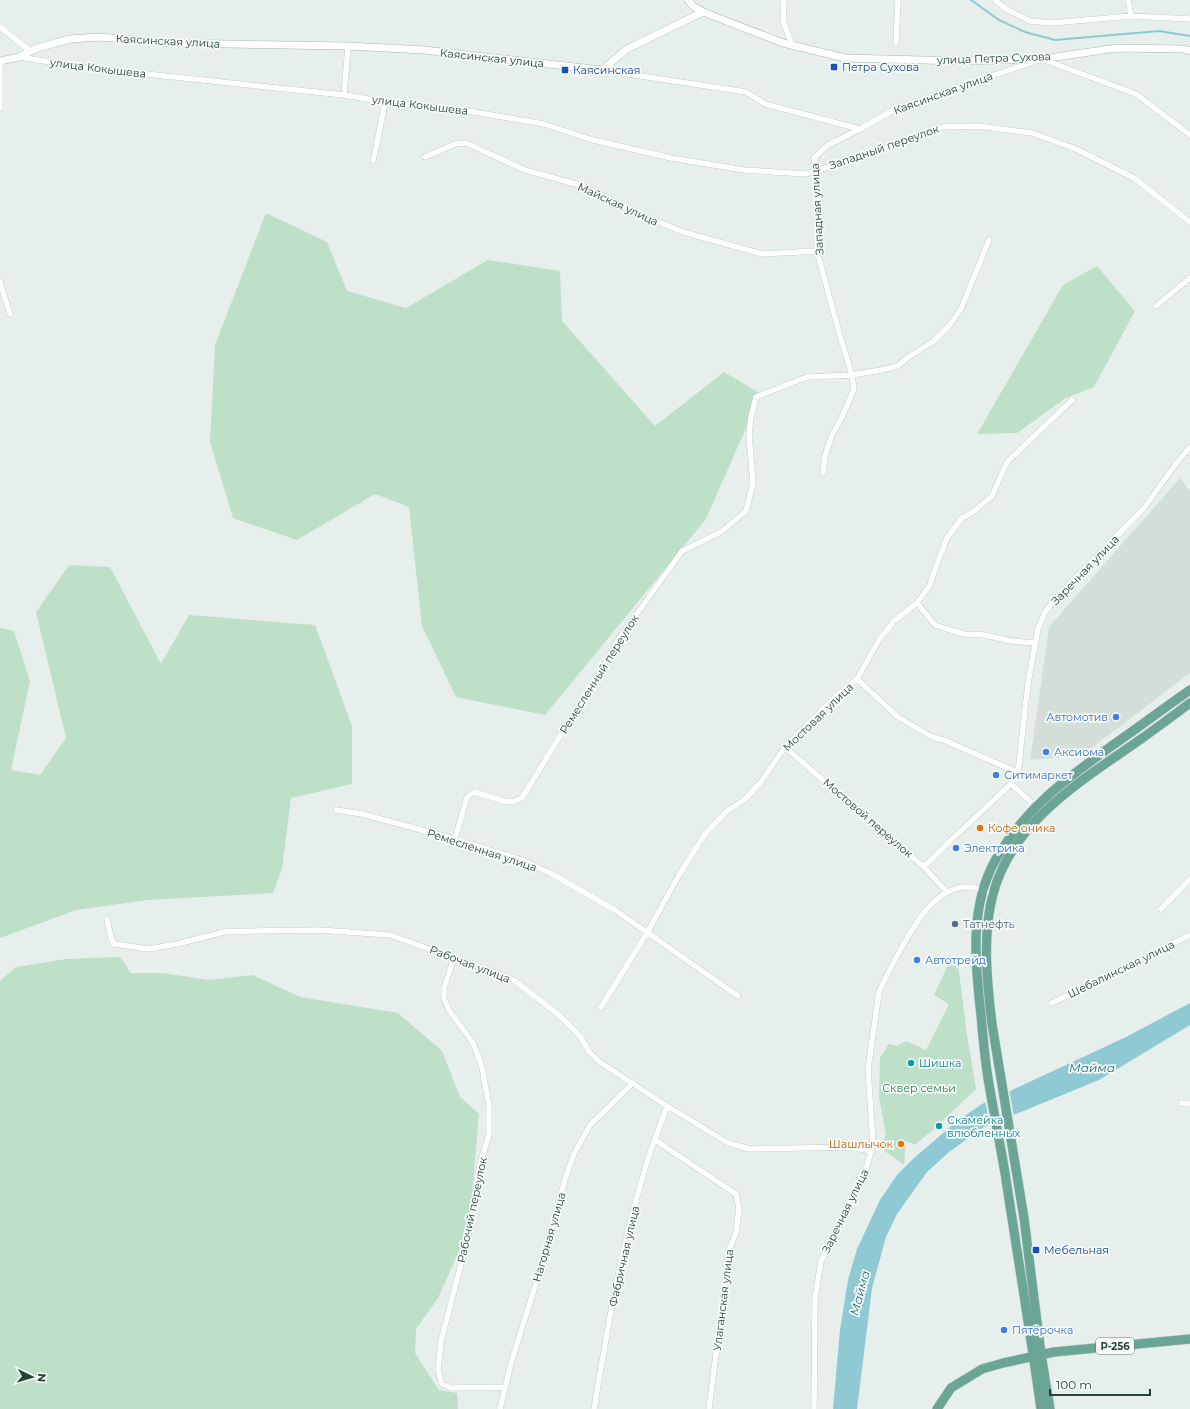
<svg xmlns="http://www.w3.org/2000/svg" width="1190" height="1409" viewBox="0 0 1190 1409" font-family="Montserrat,sans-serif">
<rect width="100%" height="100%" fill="#e6efeb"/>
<path fill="#d4dfda" d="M1180,478l10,13v182l-109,83 -51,4 19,-133z"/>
<path fill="#bfe0c8" d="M266,213l61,29 20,49 59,17 82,-48 72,11 2,50 93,105 69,-54 37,22 -55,125 -161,196 -89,-18 -34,-71 -13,-119 -34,-13 -78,46 -64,-22 -23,-76 5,-97z
M1097,266l38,45 -41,76 -28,11 -49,35 -40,1 86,-149z
M69,565l41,2 51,97 28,-49 126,10 37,101v58l-61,14 -9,71 -9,24 -125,7 -72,10 -76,28v-310l14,3 16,50 -19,89 29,5 26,-37 -30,-126z
M957,956l10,79 9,54 -40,38 -21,18 -9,-4 -2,24 -25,-18 7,-12 -7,-38 1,-39 9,-14 8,2 9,-5 20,9 23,-46 -15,-9 14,-30z
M120,957l11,16h31l47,7 44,-5 47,22 98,16 44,38 18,46 19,17 -10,115 -31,69 -22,31 -1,24 24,37 18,3 1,16h-458v-428l16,-14 50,-8z"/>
<path fill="#8ec9d4" d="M1190,1003v22l-91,55 -115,47 -35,25 -22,20 -30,42 -11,23 -14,51 -15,121h-24l7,-79 8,-50 9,-31 23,-49 17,-25 16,-16 43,-37 26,-18 144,-67z"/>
<path fill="#e6efeb" d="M1009,1089l5,27 -24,10 -5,-26z"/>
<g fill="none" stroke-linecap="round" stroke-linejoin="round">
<path stroke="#8ec9d4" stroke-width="2" d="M971,0l28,20 26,12 30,8 104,-9 31,5"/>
<defs>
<path id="minor" d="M784,0l-1,21 9,24
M995,0l11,9 24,12 22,2 79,-7 59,3
M1128,0l3,16
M0,27l30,24
M896,43l2,-43
M19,57l71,11 254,27 41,7 89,10 70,12 49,16 78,18 73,12 62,4 100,-32 36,-15 36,-1 54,7 44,16 58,29 56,44
M602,70l144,22 19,12 95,25 37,-21 145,-49 94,35 54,41
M344,95l4,-49
M0,108v-47
M860,129l-32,16 -14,13 3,13v80l23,85 12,39 29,-5 17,-4 9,-8 27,-17 15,-15 12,-17 28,-69
M425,157l30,-13 11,-1 59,27 58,16 51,26 49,20 79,22 55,-3
M373,161l3,-13 9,-46
M0,282l10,32
M1156,306l34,-28
M917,603l18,22 12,4 17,5 21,1 26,6 24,2
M857,679l41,38 34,20 14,4 71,31
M785,747l108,94 31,26 23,25
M1011,784l6,-12 2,-8 9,-81 10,-54 7,-17 14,-17 86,-88 30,-42 15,-18
M336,810l26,4 93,25 67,21 30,14 63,36 123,86
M455,839l12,-42 7,-5 30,9 9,1 9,-4 49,-80 18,-25 29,-53 64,-89 39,-19 25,-21 7,-28 -4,-49 2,-17 5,-20 51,-20 45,-2 2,14 -12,28 -10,18 -7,21 -2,17
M924,867l27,-27 60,-56 19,17
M1161,909l29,-30
M107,919l4,19 3,6 34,5 29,-5 47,-12 27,-1 68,-1 71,5 115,41 10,5 44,34 21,21 10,17 11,10 66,43 61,37 22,6 99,-2 22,4
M454,958l-10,30v10l5,12 24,33 9,24 7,39v29l-9,29 -11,69 -28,108 -3,30 4,13 9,4 54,-1
M1052,1003l138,-68
M601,1007l46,-74 32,-58 26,-41 22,-23 17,-11 17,-18 24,-35 51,-51 21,-17 22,-39 15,-19 23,-18 13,-18 4,-13 13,-34 15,-20 11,-6 19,-16 15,-34 65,-62
M1181,1103l9,1
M655,1140l81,54 3,14 -3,25 -7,17 -3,22 -3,45 -7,37 -7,55
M500,1409l11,-46 28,-89 27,-98 8,-22 16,-29 43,-42
M594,1409c13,-78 26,-157 49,-233 6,-24 16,-47 24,-70
M814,1409l1,-110 6,-38 44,-87 8,-31 -5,-74 11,-77c5,-12 12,-24 18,-36 14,-25 37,-71 72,-69 8,0 17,4 24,7"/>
<path id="tertiary" d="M688,0l5,6 10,6 80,31 62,15 117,3 80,-2 75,-11 66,1 7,2
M0,61l19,-4 18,-9 33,-9 28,-2 75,6 175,3 76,4 178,20 25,-21 76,-37"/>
<path id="primary" d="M937,1409l14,-21 31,-19 21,-6 51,-11 136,-13
M1041,1409c-11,-79 -24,-157 -36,-236 -5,-29 -11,-59 -16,-89 -4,-22 -6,-46 -8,-69 -6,-52 -12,-109 15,-156 30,-52 70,-80 117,-114 26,-18 51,-37 77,-55
M1050,1409l-9,-55 -17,-136 -32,-194c-5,-42 -10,-89 1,-130 19,-73 91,-115 148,-155 17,-12 33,-24 49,-36"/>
</defs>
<use href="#minor" stroke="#a8b8b2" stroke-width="6"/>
<use href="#tertiary" stroke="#a8b8b2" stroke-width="8"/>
<use href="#primary" stroke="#c2cac8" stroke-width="10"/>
<use href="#minor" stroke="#fff" stroke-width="5.5"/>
<use href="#tertiary" stroke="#fff" stroke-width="7"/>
<use href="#primary" stroke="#6aa596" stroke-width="9"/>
</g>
<g fill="#1a4fb4" stroke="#f7fbf9" stroke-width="1.5">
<rect x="830" y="63" width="8" height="8" rx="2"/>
<rect x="561" y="66" width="8" height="8" rx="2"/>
<rect x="1032" y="1246" width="8" height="8" rx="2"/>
</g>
<g fill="#3f7fe0" stroke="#f7fbf9" stroke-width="1.5">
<circle cx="1116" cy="717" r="4"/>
<circle cx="1046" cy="752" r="4"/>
<circle cx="996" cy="775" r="4"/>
<circle cx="956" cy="848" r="4"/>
<circle cx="917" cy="960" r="4"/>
<circle cx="1004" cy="1330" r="4"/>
</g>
<g fill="#e8710a" stroke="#f7fbf9" stroke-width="1.5">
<circle cx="980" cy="828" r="4"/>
<circle cx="901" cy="1144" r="4"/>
</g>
<circle fill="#5c6f8a" stroke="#f7fbf9" stroke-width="1.5" cx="955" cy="924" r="4"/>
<g fill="#0f9aa8" stroke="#f7fbf9" stroke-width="1.5">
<circle cx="911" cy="1063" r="4"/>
<circle cx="939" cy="1126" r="4"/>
</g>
<g text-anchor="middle" stroke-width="3.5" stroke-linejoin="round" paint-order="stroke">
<rect fill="#f7fbf9" stroke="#637a73" stroke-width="1" x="1096" y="1338" width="38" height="16" rx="3"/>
<g font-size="10" font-weight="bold" fill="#24423a">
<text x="1115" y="1350">Р-256</text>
</g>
<g font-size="11" fill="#24423a" stroke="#f7fbf9">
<text transform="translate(168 41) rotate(3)" y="4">Каясинская улица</text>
<text transform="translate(492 58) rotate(6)" y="4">Каясинская улица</text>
<text transform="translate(994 58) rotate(-2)" y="4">улица Петра Сухова</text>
<text transform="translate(98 68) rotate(7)" y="4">улица Кокышева</text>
<text transform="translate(943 93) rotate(-20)" y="4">Каясинская улица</text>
<text transform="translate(420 105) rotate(7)" y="4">улица Кокышева</text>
<text transform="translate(884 147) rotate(-19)" y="4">Западный переулок</text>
<text transform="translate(618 204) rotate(25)" y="4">Майская улица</text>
<text transform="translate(817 209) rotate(-93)" y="4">Западная улица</text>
<text transform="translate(1085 570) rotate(-46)" y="4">Заречная улица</text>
<text transform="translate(599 674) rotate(-58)" y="4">Ремесленный переулок</text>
<text transform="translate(818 717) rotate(-44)" y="4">Мостовая улица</text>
<text transform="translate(868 818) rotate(41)" y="4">Мостовой переулок</text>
<text transform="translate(482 850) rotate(18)" y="4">Ремесленная улица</text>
<text transform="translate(470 964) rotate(21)" y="4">Рабочая улица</text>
<text transform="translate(1121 969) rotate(-26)" y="4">Шебалинская улица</text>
<text transform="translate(472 1210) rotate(-78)" y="4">Рабочий переулок</text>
<text transform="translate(845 1211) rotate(-64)" y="4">Заречная улица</text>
<text transform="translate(549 1237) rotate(-74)" y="4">Нагорная улица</text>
<text transform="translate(624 1256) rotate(-77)" y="4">Фабричная улица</text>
<text transform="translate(723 1300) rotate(-83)" y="4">Улаганская улица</text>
</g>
<g font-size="11" fill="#164399" stroke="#f7fbf9" text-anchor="start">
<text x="842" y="71">Петра Сухова</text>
<text x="573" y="74">Каясинская</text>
<text x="1044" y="1254">Мебельная</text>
</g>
<g font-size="11" fill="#366cbe" stroke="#f7fbf9" text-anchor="start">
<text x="1108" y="721" text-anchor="end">Автомотив</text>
<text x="1054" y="756">Аксиома</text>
<text x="1004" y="779">Ситимаркет</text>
<text x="964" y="852">Электрика</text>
<text x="925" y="964">Автотрейд</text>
<text x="1012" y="1334">Пятёрочка</text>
</g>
<g font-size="11" fill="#c56008" stroke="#f7fbf9" text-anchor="start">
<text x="988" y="832">Кофе оника</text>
<text x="893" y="1148" text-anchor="end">Шашлычок</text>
</g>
<g font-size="11" fill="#4e5e75" stroke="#f7fbf9" text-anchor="start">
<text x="963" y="928">Татнефть</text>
</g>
<g font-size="11" fill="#0d838f" stroke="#f7fbf9" text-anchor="start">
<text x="919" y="1067">Шишка</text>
<text x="947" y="1124">Скамейка<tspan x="947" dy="13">влюбленных</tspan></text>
</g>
<g font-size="11" fill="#2d7a4b" stroke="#f7fbf9">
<text x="919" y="1092">Сквер семьи</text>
</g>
<g font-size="12" font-style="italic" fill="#1c6f80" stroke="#f7fbf9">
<text x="1092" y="1072">Майма</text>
<text transform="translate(860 1293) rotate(-75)" y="4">Майма</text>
</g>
</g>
<g transform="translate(32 1377) rotate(95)" stroke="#f7fbf9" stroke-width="3" paint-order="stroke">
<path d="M0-3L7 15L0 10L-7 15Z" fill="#24423a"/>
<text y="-6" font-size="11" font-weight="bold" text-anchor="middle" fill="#24423a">N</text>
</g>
<path d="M1050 1389v6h100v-6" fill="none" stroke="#24423a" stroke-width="2"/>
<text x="1056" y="1389" font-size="12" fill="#24423a" stroke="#f7fbf9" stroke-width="3" paint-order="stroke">100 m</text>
</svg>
